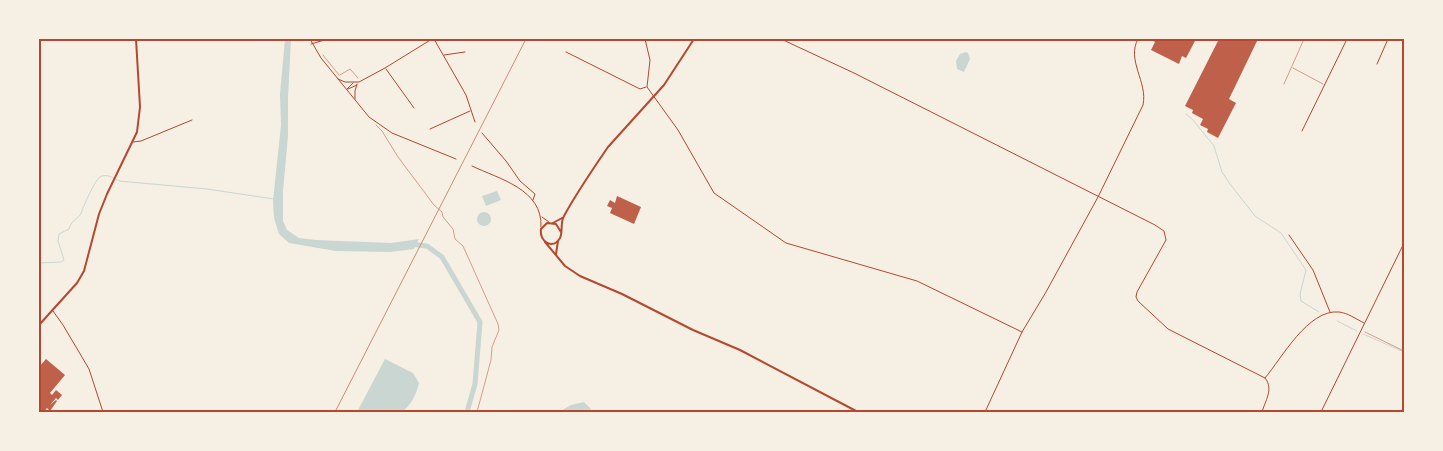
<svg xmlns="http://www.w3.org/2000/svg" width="1443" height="451" viewBox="0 0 1443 451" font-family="Cabin,sans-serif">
<rect width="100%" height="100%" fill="#f6efe4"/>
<path fill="#c9d6d2" d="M285,39h6l-3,59v38l-5,55v30l4,9 12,8 17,2 75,3 28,-4 -5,10 -24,3 -54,-1 -47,-8 -10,-9 -5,-16 -1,-17 8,-76 -1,-31z
M966,52l2,1 2,6 -6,13 -7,-3 -1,-8 4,-7z
M497,191l4,9 -15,6 -4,-10z
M477 219a7 7 0 1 1 14 0a7 7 0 1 1-14 0Z
M385,359l28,14 6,10c-3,12 -7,21 -17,29h-45z
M584,402l7,7 -1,3h-31l12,-7z"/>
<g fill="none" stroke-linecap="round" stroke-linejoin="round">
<path stroke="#c9d6d2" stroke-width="1" d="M1186,114l7,6 21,26 8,26 8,12 25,32 26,17 25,37 -6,24 1,7 18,11
M39,263l22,-1 3,-2 -6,-19 1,-7 10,-5c3,-11 11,-10 13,-18 2,-6 13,-31 18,-34 6,-4 14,1 19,4l88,8 67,10
M1337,321l20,10
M1363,334l41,18"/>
<path stroke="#c9d6d2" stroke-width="5" d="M410,244l17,2 15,11 38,65 -5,62 -8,28"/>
</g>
<path fill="#bf614a" d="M1153,39h43l-10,19 -4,-2 -3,8 -28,-14 4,-8 -3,-2z
M1219,39h39l-29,60 7,4 -18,35 -11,-6 1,-3 -8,-4 3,-6 -11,-6 1,-3 -8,-4z
M617,196l24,11 -7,17 -24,-11 2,-5 -5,-2 3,-6 5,3z
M46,359l19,16 -15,18 2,2 4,-5 6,5 -4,5 -2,-2 -6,7 6,-5 1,1 -7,10 -3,-3 -3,4h-5v-45z"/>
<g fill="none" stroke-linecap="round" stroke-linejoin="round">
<path stroke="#b5482f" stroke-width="0.5" d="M323,55l16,20
M340,75l10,-6 8,9
M376,125l6,6 16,26 36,48 8,7 1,5 10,12 2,10 8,7 35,78 1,6 -7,17 -1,13 -14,52
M1365,332l39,19"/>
<path stroke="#b5482f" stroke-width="0.5" d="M1293,68l30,16
M1284,84l20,-45"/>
<path stroke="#b5482f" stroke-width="1" d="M434,39l32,56 9,27
M645,39l5,21 -3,27 31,43 36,63 72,50 131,38 105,51
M781,39l73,34 301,152 9,6 2,9 -29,52 -1,5 2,4 30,28 97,49c9,11 0,23 -3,34
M311,44l17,-5
M566,52l74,37 6,-2
M444,55l21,-3
M1377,64l11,-25
M386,69l28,39
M338,79l7,3h14l26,-14 47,-29
M347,89l6,-6
M348,89l9,-4
M355,99v-8l2,-7
M430,129l40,-18
M1302,131l45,-92
M482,133l24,28 14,20 15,13 -2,6
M133,142l8,-1 51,-21
M1289,235l24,35 17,42
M53,311l10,14 26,44 14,43
M1265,378c17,-20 43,-69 74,-66 9,1 17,7 25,11
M985,412l37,-80 24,-40 52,-95 45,-92c5,-23 -17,-45 -5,-66
M1321,412l83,-169"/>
<path stroke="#b5482f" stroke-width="1" d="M310,39l11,19 48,59 23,16 64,26
M472,166c27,13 71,23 69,61
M542,217l7,5"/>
<path stroke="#b5482f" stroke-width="2" d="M553,223l9,-5
M561,232l-5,-8 -9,-1 -6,6c-2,13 12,21 19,9 3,-6 0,-15 4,-22 13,-24 29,-47 44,-69l56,-62 30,-46
M545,242l20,24 15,10 42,18 71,36 47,20 118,62
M556,254l2,-13"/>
<path stroke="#b5482f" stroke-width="2" d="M39,325l38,-42 7,-12 15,-57 8,-20 30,-62 3,-25 -4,-68"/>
<path stroke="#cf8b77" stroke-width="1" d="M335,412l191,-373"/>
</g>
<rect width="1443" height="451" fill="none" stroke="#f6efe4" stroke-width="80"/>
<rect x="40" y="40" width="1363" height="371" fill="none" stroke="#b5482f" stroke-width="2"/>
</svg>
